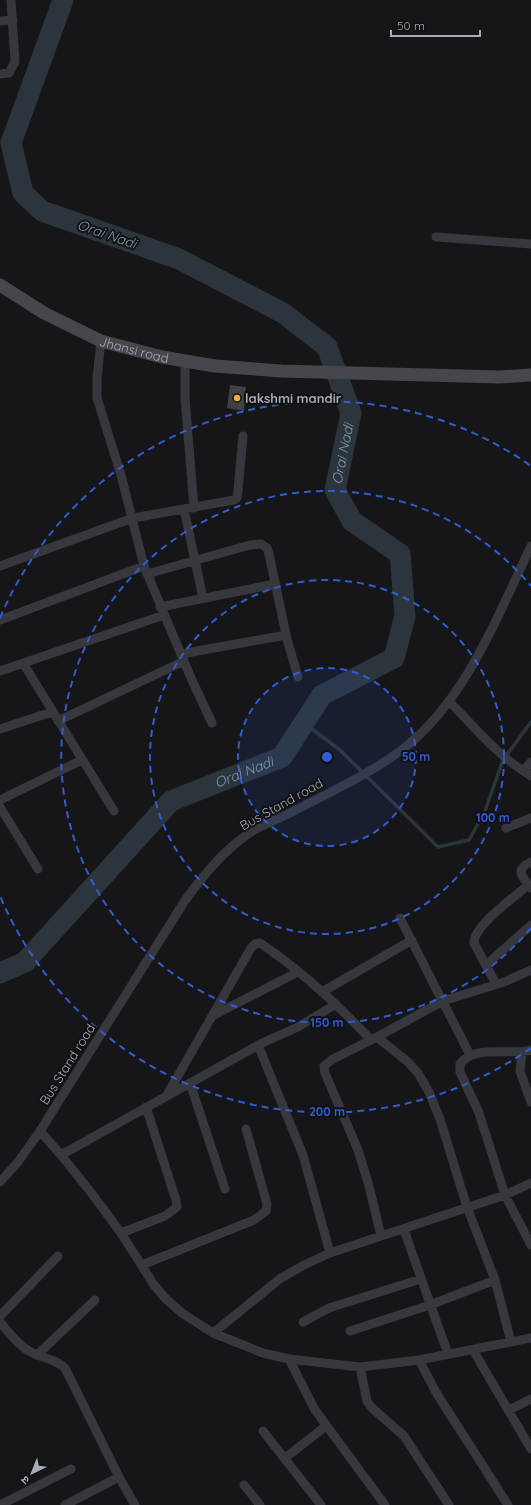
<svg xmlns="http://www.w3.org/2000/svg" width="531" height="1505" viewBox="0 0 531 1505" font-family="Quicksand,'Noto Sans Devanagari',sans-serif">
<rect width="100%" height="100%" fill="#161618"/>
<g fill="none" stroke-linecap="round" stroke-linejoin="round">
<path stroke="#2c353c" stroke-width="3.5" d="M304,723l36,27 98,97 31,-7 16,-29 18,-51 28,-38"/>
<path stroke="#2c353c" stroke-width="21" id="s1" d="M0,973l25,-11 146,-161 111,-44 40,-62 72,-37 11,-42 -5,-62 -48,-33 -17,-31 16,-77 -24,-66 -44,-34 -104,-54 -137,-48 -19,-18 -12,-50 52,-143"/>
</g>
<path fill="#404145" d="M230,385l16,2 -2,24 -17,-3z"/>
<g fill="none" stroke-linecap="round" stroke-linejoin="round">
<path stroke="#37383d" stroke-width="9" d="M0,21l13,-1
M0,74l9,-1 6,-11 -4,-62
M436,237l95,7
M101,341l-4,38v19l24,77 23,91 47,112 21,45
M185,361v37l9,110
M184,509l19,89
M0,566l133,-48 101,-18 3,-2 1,-8 5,-54
M147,574l103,-29 11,-1 6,4 2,6 18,85 11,38
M160,607l115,-23
M0,620l144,-54
M181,654l105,-19
M23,663l91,148
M0,671l164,-56
M449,701c26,27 50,56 82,75
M58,721l126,-60
M0,729l52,-17
M523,771l8,-9
M0,800l82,-40
M0,807l38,62
M506,828l25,-10
M531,862c-18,8 -8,15 0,26
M400,918l70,137
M486,965l45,-40
M496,984l-22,-41c0,-18 41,-46 54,-58
M322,992l90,-52
M212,1016l86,-44
M377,1037l31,25 10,11 11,19 11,27 27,88 28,73 16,62
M258,1045l45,110 27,98
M531,1050c-22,6 -56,-6 -71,14v8l19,41 26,82 26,50
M522,1052l-2,19 11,31
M190,1083l35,106
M167,1095l84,-147 4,-4 5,-1 6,4c39,27 73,59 105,93
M40,1131l21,24 32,40 28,38 33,52 12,14 16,14 31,20 50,20 26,6 71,8 59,-7 112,-22
M61,1155l201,-112 36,-16 38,-23
M0,1182l18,-20 22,-31 144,-229c18,-25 38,-50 64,-68 11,-8 26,-13 38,-19 38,-20 79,-38 114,-64 64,-46 98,-136 131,-205
M404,1230l44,124
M121,1233l44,-17 12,-9 -1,-7 -30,-93
M381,1236l-12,-50 -11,-36 -33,-77 -1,-7 9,-7 44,-22 66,-36 61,-19 27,-12
M142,1265l112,-45 12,-9 1,-7 -21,-75
M0,1316l58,-60
M0,1322c10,12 21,27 37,33 11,4 19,5 28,13l54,109 16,28
M303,1322l26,-14 92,-29
M350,1331l80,-26 65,-25
M213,1333l68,-55 23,-13 26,-12 175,-58 26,-12
M473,1350l58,99
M37,1355l58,-55
M289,1359l26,51 70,95
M419,1360l18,34 71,111
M360,1367l7,34 5,7 32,28 45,69
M509,1410l22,-11
M263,1431l58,74
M285,1458l41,-32
M244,1485l16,20
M0,1505l71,-36
M65,1505l54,-28"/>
<path stroke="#45474d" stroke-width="13" id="s2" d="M0,285l44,28 57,28 61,16 53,9 66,5 218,6 32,-2"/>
</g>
<circle cx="327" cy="757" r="89" fill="#325cd3" fill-opacity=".12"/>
<g fill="none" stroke="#325cd3" stroke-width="2" stroke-dasharray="7 5">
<circle cx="327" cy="757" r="89"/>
<circle cx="327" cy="757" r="177"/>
<path d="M531 928A266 266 0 1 1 531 586"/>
<path d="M531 1048A355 355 0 0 1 0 896M0 618A355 355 0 0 1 531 466"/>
</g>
<circle fill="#f2b134" stroke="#111113" stroke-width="1.5" cx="237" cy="398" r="4"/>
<g text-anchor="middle" stroke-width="4" stroke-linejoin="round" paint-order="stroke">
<g font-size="13" fill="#a8adb8" stroke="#111113">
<text dy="5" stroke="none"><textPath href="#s2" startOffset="150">Jhansi road</textPath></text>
<text transform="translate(281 804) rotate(-29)" y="5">Bus Stand road</text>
<text transform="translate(67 1064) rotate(-58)" y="5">Bus Stand road</text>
</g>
<g font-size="13" font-weight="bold" fill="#a8adb8" stroke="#111113" text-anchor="start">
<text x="245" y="403">lakshmi mandir</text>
</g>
<g font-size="14" font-style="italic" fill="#7f9bb3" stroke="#111113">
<text transform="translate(107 234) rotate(19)" y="5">Orai Nadi</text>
<text dy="5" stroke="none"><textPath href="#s1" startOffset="755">Orai Nadi</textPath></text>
<text dy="5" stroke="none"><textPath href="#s1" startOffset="323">Orai Nadi</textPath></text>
</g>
</g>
<circle cx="327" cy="757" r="6" fill="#325cd3" stroke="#111113" stroke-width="2"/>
<g font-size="12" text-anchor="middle" font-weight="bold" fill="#325cd3" stroke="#111113" stroke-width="4" stroke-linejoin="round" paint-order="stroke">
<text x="416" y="761">50 m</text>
<text x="493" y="822">100 m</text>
<text x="327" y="1027">150 m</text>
<text x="327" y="1116">200 m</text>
</g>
<g transform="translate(32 1473) rotate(223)" stroke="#111113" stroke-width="3" paint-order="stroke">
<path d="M0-3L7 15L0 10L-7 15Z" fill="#a8adb8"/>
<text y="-6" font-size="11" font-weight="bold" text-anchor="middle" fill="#a8adb8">उ</text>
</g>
<path d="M391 30v6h89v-6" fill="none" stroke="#a8adb8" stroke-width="2"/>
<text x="397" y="30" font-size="12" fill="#a8adb8" stroke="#111113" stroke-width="3" paint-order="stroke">50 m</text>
</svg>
